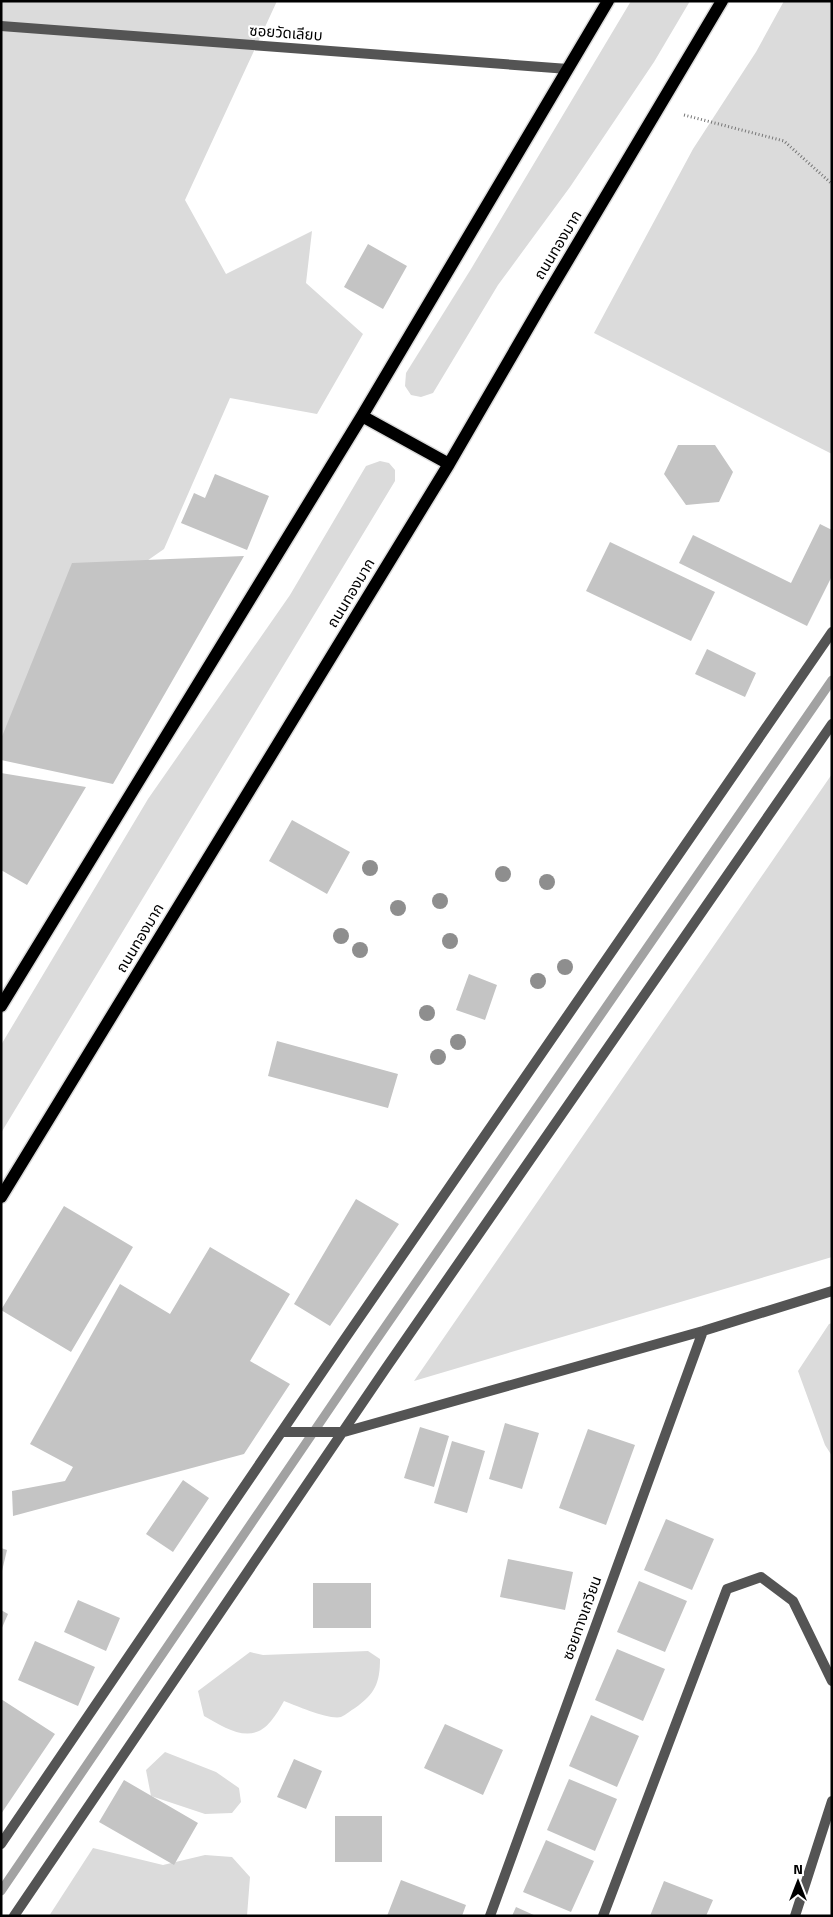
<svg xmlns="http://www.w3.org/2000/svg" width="833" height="1917" viewBox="0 0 833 1917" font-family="'Titillium Web','Noto Sans Thai',sans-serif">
<rect width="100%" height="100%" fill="#fff"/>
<path fill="#dbdbdb" d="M1,1h276l-92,199 41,74 86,-43 -6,52 57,51 -46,80 -87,-16 -66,151 -66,46 -97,152z
M631,1h59l-36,61 -84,125 -72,98 -65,108 -12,4 -10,-2 -6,-9 1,-13 65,-104z
M784,1h48v453l-238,-121 99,-184 63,-97z
M380,461l9,2 6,7v11l-394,652v-88l147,-246 142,-204 76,-129z
M832,774v483l-418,124z
M832,1323v133l-7,-11 -27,-74 31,-47z
M368,1651l12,8c0,24 -5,35 -25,49 -4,2 -9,7 -14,9 -12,3 -44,-11 -57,-16 -4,7 -8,14 -13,20 -20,25 -45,7 -67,-5l-6,-25 52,-39 13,3z
M165,1752l51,20 23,16 2,14 -9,11 -27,1 -54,-18 -5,-26z
M93,1848l70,17 42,-10 27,2 18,20 -3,39h-198z"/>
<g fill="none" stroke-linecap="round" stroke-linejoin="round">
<path stroke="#a2a2a2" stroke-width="9" d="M1,1891l369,-542 462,-669"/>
</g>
<path fill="#c4c4c4" d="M368,244l39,22 -24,43 -39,-22z
M678,445h37l18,27 -14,30 -33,3 -22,-31z
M215,474l54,22 -22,54 -66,-27 13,-30 11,5z
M820,524l12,6v46l-25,50 -128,-63 14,-28 98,48z
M610,542l105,50 -24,49 -105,-50z
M244,556l-131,228 -112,-24v-21l71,-176z
M707,649l49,24 -11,24 -50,-23z
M1,773l85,14 -59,98 -26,-15z
M292,820l58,32 -23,42 -58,-33z
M469,974l28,11 -12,35 -29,-10z
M277,1041l121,33 -10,34 -120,-32z
M356,1199l43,25 -69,102 -36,-22z
M64,1206l69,41 -62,105 -70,-42z
M210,1247l80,47 -40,67 40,23 -46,70 -231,62 -1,-25 53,-10 8,-14 -43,-23 90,-160 50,30z
M505,1423l34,10 -17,56 -33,-10z
M420,1427l29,9 -15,51 -30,-9z
M588,1429l47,16 -29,80 -47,-17z
M452,1441l33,10 -18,62 -33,-10z
M183,1480l26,18 -36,54 -27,-18z
M666,1519l48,20 -22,51 -48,-20z
M1,1548l6,2 -5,21h-1z
M508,1559l65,13 -8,38 -65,-13z
M639,1581l48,20 -22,51 -48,-20z
M313,1583h58v45h-58z
M78,1600l42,18 -14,33 -42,-19z
M1,1610l7,4 -7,16z
M35,1641l60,26 -17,39 -60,-26z
M617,1649l48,20 -22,52 -48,-21z
M1,1699l54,35 -54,80z
M591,1715l48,21 -22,51 -48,-21z
M445,1724l58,26 -20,45 -59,-27z
M294,1759l28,12 -16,38 -29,-12z
M569,1779l48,20 -22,52 -48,-21z
M124,1780l74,43 -24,42 -75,-43z
M335,1816h47v46h-47z
M546,1840l48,21 -23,51 -48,-20z
M401,1880l65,25 -4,11h-75z
M664,1881l49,19 -7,16h-56z
M516,1907l20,9h-24z"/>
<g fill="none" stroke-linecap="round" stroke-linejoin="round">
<defs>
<path id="primary" d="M362,416l87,48
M1,1006l361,-590 246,-415
M1,1197l448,-733 94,-162 179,-301"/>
</defs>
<use href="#primary" stroke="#dbdbdb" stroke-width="15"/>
<path stroke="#767676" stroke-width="3" stroke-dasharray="1 2.5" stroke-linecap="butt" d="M684,115l100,26 48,43"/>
<path stroke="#545454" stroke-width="10" d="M1,26l567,43"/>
<path stroke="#545454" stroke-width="10" d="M282,1432h62l359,-101 129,-40
M1,1844l343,-504 488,-708
M14,1916l372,-548 446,-644
M490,1916l213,-585
M603,1916l124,-327 34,-12 32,24 39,80
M795,1916l37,-115"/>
<use href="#primary" stroke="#000" stroke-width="12"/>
</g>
<g fill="#8e8e8e">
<circle cx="370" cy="868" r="8"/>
<circle cx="503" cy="874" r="8"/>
<circle cx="547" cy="882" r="8"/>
<circle cx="440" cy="901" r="8"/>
<circle cx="398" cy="908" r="8"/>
<circle cx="341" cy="936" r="8"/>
<circle cx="450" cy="941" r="8"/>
<circle cx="360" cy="950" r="8"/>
<circle cx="565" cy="967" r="8"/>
<circle cx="538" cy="981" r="8"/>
<circle cx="427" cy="1013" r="8"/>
<circle cx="458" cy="1042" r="8"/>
<circle cx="438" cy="1057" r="8"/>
</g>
<g text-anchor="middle" stroke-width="4.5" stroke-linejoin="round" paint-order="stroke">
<g font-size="15" fill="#000" stroke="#fff">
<text transform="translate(286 33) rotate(4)" y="5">ซอยวัดเลียบ</text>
<text transform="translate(558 245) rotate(-59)" y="5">ถนนทองมาก</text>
<text transform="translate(351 593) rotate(-59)" y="5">ถนนทองมาก</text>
<text transform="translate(140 938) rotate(-59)" y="5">ถนนทองมาก</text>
<text transform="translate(582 1618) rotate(-70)" y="5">ซอยทางเกวียน</text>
</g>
</g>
<rect width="833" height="1917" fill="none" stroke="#000000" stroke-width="5"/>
<g transform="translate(798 1882)" stroke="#ffffff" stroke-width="4" paint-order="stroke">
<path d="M0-4L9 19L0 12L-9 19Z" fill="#000000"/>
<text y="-8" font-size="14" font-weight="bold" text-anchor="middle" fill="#000000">N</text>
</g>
</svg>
